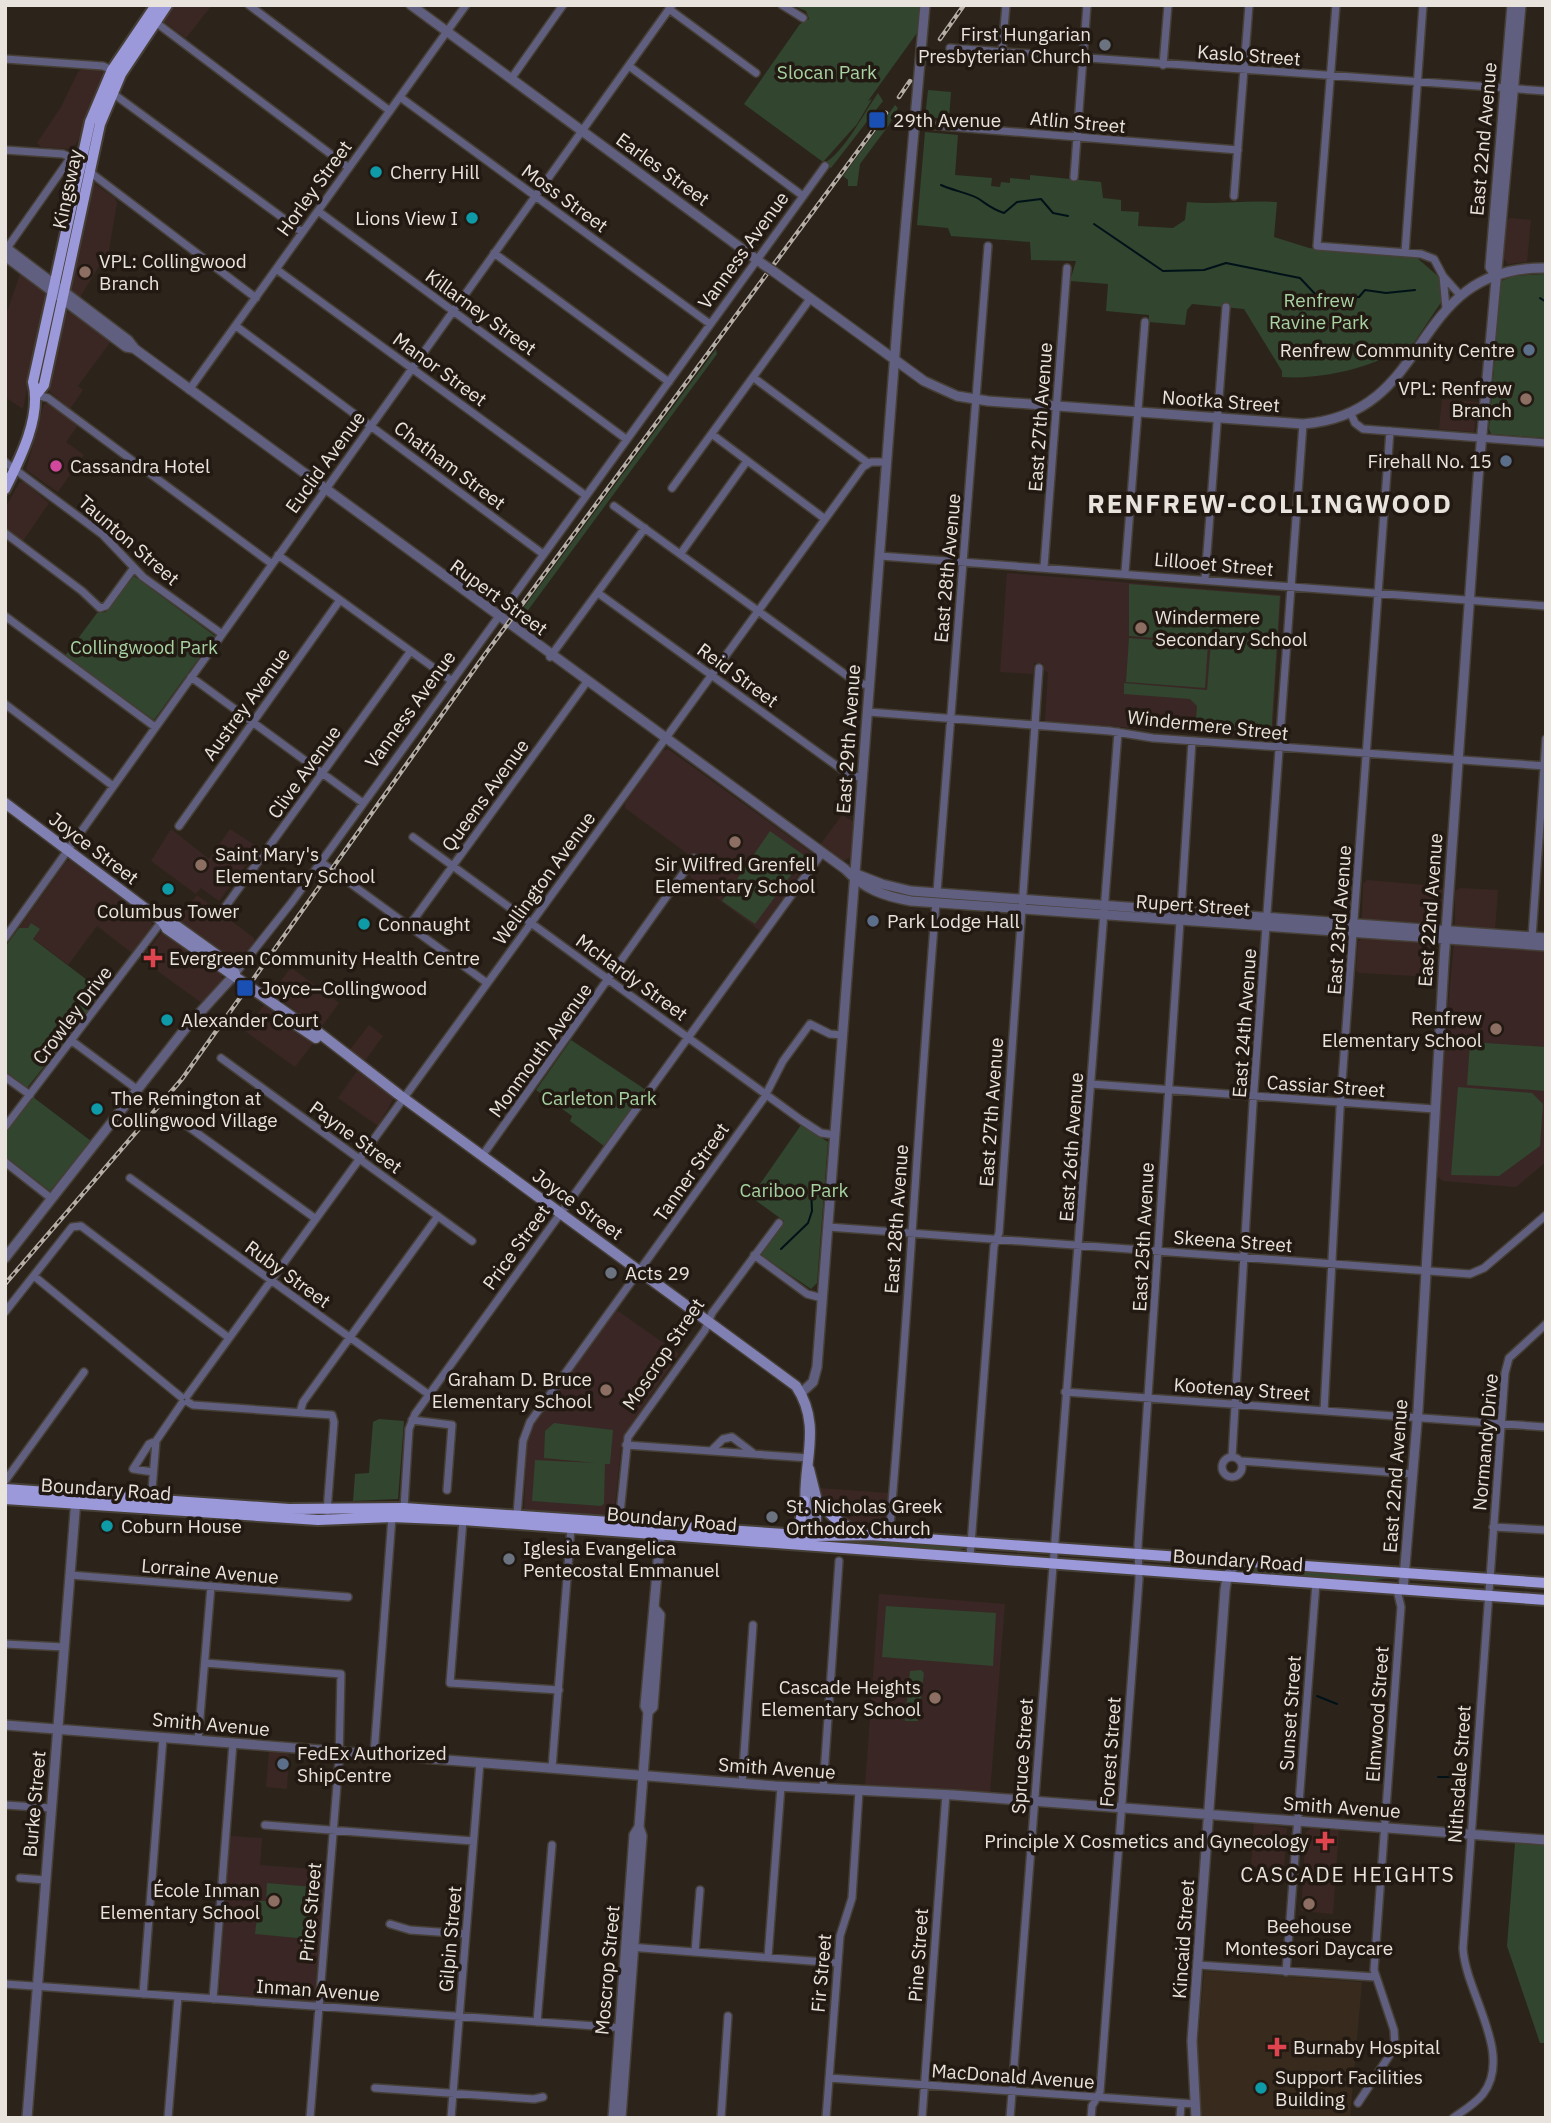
<svg xmlns="http://www.w3.org/2000/svg" width="1551" height="2123" viewBox="0 0 1551 2123" font-family="'IBM Plex Sans',sans-serif">
<rect width="100%" height="100%" fill="#2c241b"/>
<path fill="#3a2723" d="M173,5h39l-26,33 -23,-17z
M82,69l19,1 3,4 -23,62 -9,13 -31,-2 -4,-4 24,-36 17,-35z
M92,182l23,16 2,5 -8,47 -30,49 -10,-8z
M1511,218l20,2 -4,42 -19,2 -5,-6 4,-38z
M20,274l26,17v4l-23,114 -18,-12v-79z
M71,312l40,29 -33,45 5,4 -13,19 -23,-20 17,-76z
M1442,399l36,3 -4,30 -35,-3z
M44,404h6l29,20 -13,18 18,13 -26,37 -32,-22z
M20,482h4l25,21 -26,38 -18,-12v-21z
M842,815l12,7 -3,35 -8,4 -23,-16z
M70,860l81,61 1,5 -20,27 -35,-27 -29,39 -49,-37 47,-66z
M1367,880l70,6 6,3 -4,35 -77,-5 1,-35z
M1460,888l38,2 -3,40 -40,-4v-35z
M197,895l57,43v6l-16,19 -62,-41z
M163,931l59,44v5l-19,24 -62,-45z
M1363,937l73,6v34l-77,-4 -3,-2 2,-29z
M293,969l46,34 -19,26 -48,-36 17,-23z
M264,1005l50,37 -19,25 -50,-36z
M369,1025l14,11 -19,26 -15,-11z
M357,1071l37,27 -16,28 -40,-28z
M820,1488l68,5 -2,33 -34,-1 -9,-5 -21,-20z
M269,1751l20,1 -2,37 -21,-2z
M1254,1823l33,5 -3,41 -33,-3z
M1311,1828l28,2 -6,84 -32,-3 5,-79z"/>
<path fill="#382b1e" d="M1204,1971l158,11 -12,136h-149l-4,-64z"/>
<path fill="#3a2725" d="M1007,573l274,22 -9,144 -227,-18 3,-49 -4,-1 -1,-8h-9l-1,11 -33,-2z
M668,749l145,105 -53,77 -67,-51 -5,-8 4,-15 -67,-49v-5l37,-52z
M171,829l38,30 21,-30 29,19 -40,53 -18,-13 -5,6 -45,-33z
M1454,944l92,6v212l-30,25 -73,-6 -6,-5 1,-64z
M618,1311l61,43 -53,78 -5,16 -7,67 -90,-5 3,-66 4,-17 83,-115z
M879,1594l126,10 -15,188 -125,-5z
M230,1836l32,2 -2,27 66,5 -11,132 -96,-9z"/>
<path fill="#31452f" d="M791,5h129l-3,28 -49,68 4,-2 -15,25 -34,38 -79,-58 56,-80 9,-5 -3,-8z
M928,90l23,2 -2,27 -24,-2z
M878,93l5,8 -52,67 -7,-5c19,-9 40,-50 54,-70z
M895,105l3,3 -9,17 -29,39 -3,22h-9v-6l-5,-4z
M925,132l33,3 -3,40 37,3 -1,8 9,1 1,-5 9,1v-5l20,2v-5l71,7 2,16 18,2v11l18,1 -1,14 35,2 12,-8 2,-18c33,3 56,-2 90,0l-3,35 35,11 107,9 23,20 5,21 -35,52c-16,2 -29,11 -46,16 -24,8 -55,13 -81,11v-6l-38,-62 -52,-5 -5,6 -2,15 -36,-3v-7l-43,-4 2,-27 -38,-3 6,-20 -45,-1 -1,-18 -79,-6 -3,-8 -31,-3z
M1546,274v164l-55,-4 -2,-5 12,-148 12,-5z
M716,349l1,5 -191,259 -2,-6z
M134,576l81,60 -61,84 -89,-64 32,-43 9,-1z
M1129,584l151,12 -9,141 -76,-5 2,-26 -7,-7 -66,-5v-11l83,7 4,-48 -82,-6z
M1129,638l79,6 -3,44 -79,-6z
M770,831l35,25 -50,68 -33,-23z
M31,923l9,6 -7,10 70,53 -76,96 -22,-17v-124l14,-19h9z
M571,1040l75,50 -42,56 -34,-25 2,-5 -36,-26z
M1470,1042l76,5v44l-79,-6z
M1458,1087l74,6 11,11 -3,42 -41,30 -48,-1z
M33,1097l58,44 -41,50 -45,-35v-22z
M801,1125l27,17 -11,141 -6,6 -50,-34 23,-34 -33,-24z
M379,1419l25,2 -6,78 -45,2 2,-27 14,-1 4,-51z
M554,1423l59,7 -3,34h-5l-1,40 -3,2 -69,-5 3,-41 60,3 -51,-5 1,-27z
M831,1539l130,7 1,3 -5,2z
M1246,1568l147,9c-40,10 -116,-1 -159,-5z
M886,1606l110,7 -3,53 -111,-9z
M921,1670l3,3 -6,48h-13l5,-50z
M1515,1843l31,1 -1,199h-5l-33,-97z
M267,1883l46,4 -5,52 -53,-5 4,-33h7z"/>
<g fill="none" stroke-linecap="round" stroke-linejoin="round">
<path stroke="#001118" stroke-width="2" d="M941,185c10,5 31,9 38,14 9,6 13,10 25,14l13,-11 24,-3 12,14 15,3
M1094,224l69,47 41,-1 22,-7 74,15 17,18 42,1 6,-7 21,3 29,-3
M1540,298l6,4
M380,803l13,-19
M341,859l30,-43
M781,1249l27,-26 4,-12 -1,-23
M1317,1696l20,8
M1438,1777h16"/>
<defs>
<path id="minor" d="M249,5l141,106
M782,5l21,13
M1336,5l-19,241 104,8 13,5 9,17 17,19
M669,9l87,64
M154,21l195,147
M950,48l596,43
M1002,52l4,-47
M5,59l98,7 11,5
M1163,65l5,-60
M629,66l174,130
M511,79l52,-74
M111,92l191,140
M400,97l310,227
M916,124l322,26
M5,150l58,4 16,7 16,15 161,122
M1074,177l13,-172
M1234,196l15,-191
M318,211l308,228
M5,251l66,-94
M494,253l175,129
M1405,253l18,-248
M276,269l309,226
M1443,276l3,32
M236,326l307,228
M754,378l114,85
M189,390l277,-385
M36,395l12,3 224,166
M1351,414l4,9 8,6 183,14
M713,435l112,84
M5,462l98,73 40,42 79,57
M672,488l138,-189
M614,506l243,177 13,2
M5,533l77,58 18,17 6,-2 27,-37
M681,553l66,-92
M278,555l174,126
M880,556l666,50
M1044,567l23,-299
M1125,572l20,-250
M1205,579l21,-272
M598,593l225,163 28,20 12,1
M5,616l150,111
M550,657l95,-129
M191,677l172,126
M5,704l108,82
M868,712l242,19 43,7 393,28
M179,826l161,-226
M413,837l388,283 20,13 14,2
M321,862l166,121
M937,892l51,-646
M223,910l187,-258
M1181,911l11,-170
M409,926l177,-243
M1532,937l14,-198
M5,938l667,-933
M235,974l57,-72 533,-736
M72,1041l66,49
M221,1058l251,183
M5,1077l25,18
M1091,1084l343,25
M179,1120l137,99
M5,1127l157,-206
M482,1156l212,-298
M5,1162l47,37
M130,1178l298,216
M828,1227l642,47 14,-6 62,-53
M754,1255l53,39 15,4
M34,1276l147,121
M5,1312l67,-85 9,-1 148,112
M1065,1392l481,35
M187,1396l676,-929 8,-5h16
M188,1402l5,3 139,10 2,7 -7,89
M1324,1411l16,-302 50,-678
M300,1412l3,-10 135,-186
M412,1420l40,5 -5,65
M626,1445l183,13
M712,1450l11,-11 9,-2 21,16
M1222 1467a10 10 0 1 1 20 0a10 10 0 1 1-20 0Z
M1232,1457l21,-354 50,-679
M1241,1461l172,13
M153,1472l-20,-3 16,-25 7,-3
M5,1481l79,-109
M151,1502l5,-61 26,-38
M404,1508l5,-79 6,-15 407,-561
M517,1515l6,-74 7,-19 234,-324 19,-37 27,-37 20,10 13,1
M463,1520l-13,163 109,7
M619,1523l9,-86 77,-107 7,-17 67,-90
M1493,1527l53,3
M889,1537c19,-211 29,-423 47,-634
M970,1557l24,-311 5,-13 40,-565
M70,1575l278,22
M5,1644l59,3
M205,1663l136,11 -2,86 -29,358
M198,1741l13,-155
M374,1754l18,-237
M552,1768l19,-240
M742,1783l11,-158
M823,1789l16,-228
M5,1805l46,3
M265,1825l208,16
M20,1878l25,2
M390,1924l20,6 56,4
M629,1947l208,16
M695,1952l5,-62
M768,1957l13,-171
M1198,1965l177,12
M1286,1972l30,-389
M5,1984l619,44
M143,1994l20,-256
M213,1999l20,-256
M537,2022l15,-177
M829,2078l366,26
M375,2088l159,11 9,-2
M1358,2103l37,-56 -1,-17 -20,-60 27,-363 -4,-17
M168,2118l10,-121
M451,2118l29,-356
M721,2118l7,-102
M826,2118l14,-182 12,-38 7,-107
M922,2118l24,-324
M1010,2118l108,-1386
M1091,2118l1,-12 8,-14 39,-513 -1,-34 42,-624
M1180,2118l1,-14
M1453,2118c10,-7 22,-14 30,-24 31,-40 -18,-102 -20,-146l42,-575 4,-15 37,-34"/>
<path id="tertiary" d="M411,5l353,260
M5,247l123,93 7,9 710,520c19,20 38,27 66,32l635,45
M5,256l121,91 6,1
M773,271l151,110 33,15 31,5 315,23c134,-10 103,-158 243,-156
M1495,275l-5,-8 22,-262
M851,872l31,12 29,7 635,47
M5,1258l180,-229 50,-55
M801,1393l12,-11 4,-15 82,-1066 26,-296
M1403,1590l15,-180 26,-449 34,-483 43,-473
M648,1712l5,-5 7,-92 -5,-6
M5,1725l770,61 179,9 592,45
M27,2118l49,-619
M613,2118l21,-283 5,-8
M621,2118l21,-282 -3,-9 9,-115 -3,-6 16,-177
M1196,2118l-4,-77 33,-451c2,-15 4,-25 21,-27"/>
<path id="secondary" d="M5,803l157,118 5,8 127,89 11,4 93,72 398,292c34,50 -8,98 19,150
M162,921l9,1 60,43 4,9
M294,1018l4,8 18,12
M809,1469l8,32 -2,35"/>
<path id="primary" d="M36,395l8,-10 56,-261 21,-50 46,-69
M5,489c15,-30 37,-73 28,-107l57,-260 22,-52 44,-65
M5,1489l284,20 115,-1 411,28 55,-1 676,48
M5,1499l313,21 74,-3 71,3 1083,80
M817,1501l19,18 24,16
M798,1534l6,-33"/>
</defs>
<use href="#minor" stroke="#463f36" stroke-width="10"/>
<use href="#tertiary" stroke="#463f36" stroke-width="12"/>
<use href="#secondary" stroke="#463f36" stroke-width="13"/>
<use href="#primary" stroke="#463f36" stroke-width="14"/>
<use href="#minor" stroke="#605f7f" stroke-width="7"/>
<use href="#tertiary" stroke="#605f7f" stroke-width="9"/>
<use href="#secondary" stroke="#8180b2" stroke-width="10"/>
<use href="#primary" stroke="#9b99da" stroke-width="10"/>
<defs>
<path id="rail" d="M940,39l24,-34
M899,97l11,-16
M5,1284l177,-205 304,-426 400,-540"/>
</defs>
<use href="#rail" stroke="#b5aea7" stroke-width="4.5"/>
<use href="#rail" stroke="#221a12" stroke-width="2" stroke-dasharray="5" stroke-linecap="butt"/>
<defs>
<path id="tertiary-bridge" d="M764,265l9,6"/>
</defs>
<use href="#tertiary-bridge" stroke="#463f36" stroke-width="12" stroke-linecap="butt"/>
<use href="#tertiary-bridge" stroke="#605f7f" stroke-width="9"/>
</g>
<g fill="#6b7280" stroke="#221a12" stroke-width="2.5">
<circle cx="1105" cy="45" r="7"/>
<circle cx="611" cy="1273" r="7"/>
<circle cx="772" cy="1517" r="7"/>
<circle cx="509" cy="1559" r="7"/>
</g>
<g fill="#1a4fb4" stroke="#221a12" stroke-width="2.5">
<rect x="868" y="111" width="18" height="18" rx="3.5"/>
<rect x="236" y="979" width="18" height="18" rx="3.5"/>
</g>
<g fill="#0f9aa8" stroke="#221a12" stroke-width="2.5">
<circle cx="376" cy="172" r="7"/>
<circle cx="472" cy="218" r="7"/>
<circle cx="168" cy="889" r="7"/>
<circle cx="364" cy="924" r="7"/>
<circle cx="167" cy="1020" r="7"/>
<circle cx="97" cy="1109" r="7"/>
<circle cx="107" cy="1526" r="7"/>
<circle cx="1261" cy="2088" r="7"/>
</g>
<g fill="#8d6e63" stroke="#221a12" stroke-width="2.5">
<circle cx="85" cy="272" r="7"/>
<circle cx="1526" cy="399" r="7"/>
<circle cx="1141" cy="628" r="7"/>
<circle cx="735" cy="842" r="7"/>
<circle cx="201" cy="865" r="7"/>
<circle cx="1496" cy="1029" r="7"/>
<circle cx="606" cy="1390" r="7"/>
<circle cx="935" cy="1698" r="7"/>
<circle cx="274" cy="1901" r="7"/>
<circle cx="1309" cy="1904" r="7"/>
</g>
<g fill="#5c6f8a" stroke="#221a12" stroke-width="2.5">
<circle cx="1529" cy="350" r="7"/>
<circle cx="1506" cy="461" r="7"/>
<circle cx="873" cy="921" r="7"/>
<circle cx="283" cy="1764" r="7"/>
</g>
<circle fill="#d1479c" stroke="#221a12" stroke-width="2.5" cx="56" cy="466" r="7"/>
<g fill="#e0444e" stroke="#221a12" stroke-width="2.5">
<path d="M149.5 947.5h7v7h7v7h-7v7h-7v-7h-7v-7h7z"/>
<path d="M1321.5 1830.5h7v7h7v7h-7v7h-7v-7h-7v-7h7z"/>
<path d="M1273.5 2036.5h7v7h7v7h-7v7h-7v-7h-7v-7h7z"/>
</g>
<g text-anchor="middle" stroke-width="7" stroke-linejoin="round" paint-order="stroke">
<g font-size="19" fill="#e9e3dd" stroke="#221a12" text-anchor="start">
<text x="1091" y="41" text-anchor="end">First Hungarian<tspan x="1091" dy="22">Presbyterian Church</tspan></text>
<text x="893" y="127">29th Avenue</text>
<text x="390" y="179">Cherry Hill</text>
<text x="458" y="225" text-anchor="end">Lions View I</text>
<text x="99" y="268">VPL: Collingwood<tspan x="99" dy="22">Branch</tspan></text>
<text x="1515" y="357" text-anchor="end">Renfrew Community Centre</text>
<text x="1512" y="395" text-anchor="end">VPL: Renfrew<tspan x="1512" dy="22">Branch</tspan></text>
<text x="1492" y="468" text-anchor="end">Firehall No. 15</text>
<text x="70" y="473">Cassandra Hotel</text>
<text x="1155" y="624">Windermere<tspan x="1155" dy="22">Secondary School</tspan></text>
<text x="215" y="861">Saint Mary's<tspan x="215" dy="22">Elementary School</tspan></text>
<text x="735" y="871" text-anchor="middle">Sir Wilfred Grenfell<tspan x="735" dy="22">Elementary School</tspan></text>
<text x="168" y="918" text-anchor="middle">Columbus Tower</text>
<text x="887" y="928">Park Lodge Hall</text>
<text x="378" y="931">Connaught</text>
<text x="169" y="965">Evergreen Community Health Centre</text>
<text x="261" y="995">Joyce–Collingwood</text>
<text x="1482" y="1025" text-anchor="end">Renfrew<tspan x="1482" dy="22">Elementary School</tspan></text>
<text x="181" y="1027">Alexander Court</text>
<text x="111" y="1105">The Remington at<tspan x="111" dy="22">Collingwood Village</tspan></text>
<text x="625" y="1280">Acts 29</text>
<text x="592" y="1386" text-anchor="end">Graham D. Bruce<tspan x="592" dy="22">Elementary School</tspan></text>
<text x="786" y="1513">St. Nicholas Greek<tspan x="786" dy="22">Orthodox Church</tspan></text>
<text x="121" y="1533">Coburn House</text>
<text x="523" y="1555">Iglesia Evangelica<tspan x="523" dy="22">Pentecostal Emmanuel</tspan></text>
<text x="921" y="1694" text-anchor="end">Cascade Heights<tspan x="921" dy="22">Elementary School</tspan></text>
<text x="297" y="1760">FedEx Authorized<tspan x="297" dy="22">ShipCentre</tspan></text>
<text x="1309" y="1848" text-anchor="end">Principle X Cosmetics and Gynecology</text>
<text x="260" y="1897" text-anchor="end">École Inman<tspan x="260" dy="22">Elementary School</tspan></text>
<text x="1309" y="1933" text-anchor="middle">Beehouse<tspan x="1309" dy="22">Montessori Daycare</tspan></text>
<text x="1293" y="2054">Burnaby Hospital</text>
<text x="1275" y="2084">Support Facilities<tspan x="1275" dy="22">Building</tspan></text>
</g>
<g font-size="19" fill="#e9e3dd" stroke="#221a12">
<text transform="translate(1249 55) rotate(4)" y="7">Kaslo Street</text>
<text transform="translate(1078 122) rotate(5)" y="7">Atlin Street</text>
<text transform="translate(1483 139) rotate(-85)" y="7">East 22nd Avenue</text>
<text transform="translate(663 169) rotate(36)" y="7">Earles Street</text>
<text transform="translate(314 188) rotate(-54)" y="7">Horley Street</text>
<text transform="translate(67 189) rotate(-78)" y="7">Kingsway</text>
<text transform="translate(565 198) rotate(36)" y="7">Moss Street</text>
<text transform="translate(743 250) rotate(-54)" y="7">Vanness Avenue</text>
<text transform="translate(481 312) rotate(36)" y="7">Killarney Street</text>
<text transform="translate(440 369) rotate(36)" y="7">Manor Street</text>
<text transform="translate(1221 401) rotate(4)" y="7">Nootka Street</text>
<text transform="translate(1040 417) rotate(-86)" y="7">East 27th Avenue</text>
<text transform="translate(325 462) rotate(-54)" y="7">Euclid Avenue</text>
<text transform="translate(450 465) rotate(37)" y="7">Chatham Street</text>
<text transform="translate(129 540) rotate(41)" y="7">Taunton Street</text>
<text transform="translate(1214 564) rotate(5)" y="7">Lillooet Street</text>
<text transform="translate(947 568) rotate(-85)" y="7">East 28th Avenue</text>
<text transform="translate(499 597) rotate(36)" y="7">Rupert Street</text>
<text transform="translate(738 675) rotate(36)" y="7">Reid Street</text>
<text transform="translate(246 704) rotate(-54)" y="7">Austrey Avenue</text>
<text transform="translate(410 709) rotate(-54)" y="7">Vanness Avenue</text>
<text transform="translate(1208 725) rotate(6)" y="7">Windermere Street</text>
<text transform="translate(848 739) rotate(-86)" y="7">East 29th Avenue</text>
<text transform="translate(304 772) rotate(-54)" y="7">Clive Avenue</text>
<text transform="translate(485 795) rotate(-54)" y="7">Queens Avenue</text>
<text transform="translate(94 848) rotate(37)" y="7">Joyce Street</text>
<text transform="translate(544 878) rotate(-54)" y="7">Wellington Avenue</text>
<text transform="translate(1193 905) rotate(4)" y="7">Rupert Street</text>
<text transform="translate(1430 910) rotate(-86)" y="7">East 22nd Avenue</text>
<text transform="translate(1339 920) rotate(-86)" y="7">East 23rd Avenue</text>
<text transform="translate(632 977) rotate(36)" y="7">McHardy Street</text>
<text transform="translate(72 1015) rotate(-53)" y="7">Crowley Drive</text>
<text transform="translate(1244 1023) rotate(-86)" y="7">East 24th Avenue</text>
<text transform="translate(540 1050) rotate(-54)" y="7">Monmouth Avenue</text>
<text transform="translate(1326 1086) rotate(4)" y="7">Cassiar Street</text>
<text transform="translate(991 1112) rotate(-86)" y="7">East 27th Avenue</text>
<text transform="translate(356 1137) rotate(36)" y="7">Payne Street</text>
<text transform="translate(1071 1147) rotate(-86)" y="7">East 26th Avenue</text>
<text transform="translate(691 1172) rotate(-55)" y="7">Tanner Street</text>
<text transform="translate(578 1204) rotate(36)" y="7">Joyce Street</text>
<text transform="translate(896 1219) rotate(-86)" y="7">East 28th Avenue</text>
<text transform="translate(1143 1237) rotate(-87)" y="7">East 25th Avenue</text>
<text transform="translate(1233 1241) rotate(4)" y="7">Skeena Street</text>
<text transform="translate(516 1247) rotate(-54)" y="7">Price Street</text>
<text transform="translate(288 1274) rotate(36)" y="7">Ruby Street</text>
<text transform="translate(663 1354) rotate(-56)" y="7">Moscrop Street</text>
<text transform="translate(1242 1389) rotate(4)" y="7">Kootenay Street</text>
<text transform="translate(1485 1442) rotate(-85)" y="7">Normandy Drive</text>
<text transform="translate(1395 1476) rotate(-86)" y="7">East 22nd Avenue</text>
<text transform="translate(106 1489) rotate(4)" y="7">Boundary Road</text>
<text transform="translate(672 1519) rotate(5)" y="7">Boundary Road</text>
<text transform="translate(1238 1560) rotate(4)" y="7">Boundary Road</text>
<text transform="translate(210 1571) rotate(5)" y="7">Lorraine Avenue</text>
<text transform="translate(1290 1713) rotate(-86)" y="7">Sunset Street</text>
<text transform="translate(1377 1714) rotate(-86)" y="7">Elmwood Street</text>
<text transform="translate(211 1724) rotate(5)" y="7">Smith Avenue</text>
<text transform="translate(1110 1752) rotate(-86)" y="7">Forest Street</text>
<text transform="translate(1022 1756) rotate(-86)" y="7">Spruce Street</text>
<text transform="translate(777 1768) rotate(4)" y="7">Smith Avenue</text>
<text transform="translate(1459 1774) rotate(-86)" y="7">Nithsdale Street</text>
<text transform="translate(34 1804) rotate(-85)" y="7">Burke Street</text>
<text transform="translate(1342 1807) rotate(4)" y="7">Smith Avenue</text>
<text transform="translate(310 1912) rotate(-85)" y="7">Price Street</text>
<text transform="translate(450 1939) rotate(-85)" y="7">Gilpin Street</text>
<text transform="translate(1183 1939) rotate(-86)" y="7">Kincaid Street</text>
<text transform="translate(918 1955) rotate(-86)" y="7">Pine Street</text>
<text transform="translate(607 1970) rotate(-85)" y="7">Moscrop Street</text>
<text transform="translate(821 1973) rotate(-85)" y="7">Fir Street</text>
<text transform="translate(318 1990) rotate(4)" y="7">Inman Avenue</text>
<text transform="translate(1013 2076) rotate(4)" y="7">MacDonald Avenue</text>
</g>
<g font-size="19" fill="#a7d2a2" stroke="#221a12">
<text x="827" y="79">Slocan Park</text>
<text x="1319" y="307">Renfrew<tspan x="1319" dy="22">Ravine Park</tspan></text>
<text x="144" y="654">Collingwood Park</text>
<text x="599" y="1105">Carleton Park</text>
<text x="794" y="1197">Cariboo Park</text>
</g>
<g font-size="21" letter-spacing="2" fill="#e9e3dd" stroke="#221a12">
<text x="1348" y="1882">CASCADE HEIGHTS</text>
</g>
<g font-size="26" font-weight="bold" letter-spacing="2" fill="#e9e3dd" stroke="#221a12">
<text x="1270" y="513">RENFREW-COLLINGWOOD</text>
</g>
</g>
<rect width="1551" height="2123" fill="none" stroke="#e9e3dd" stroke-width="14"/>
</svg>
